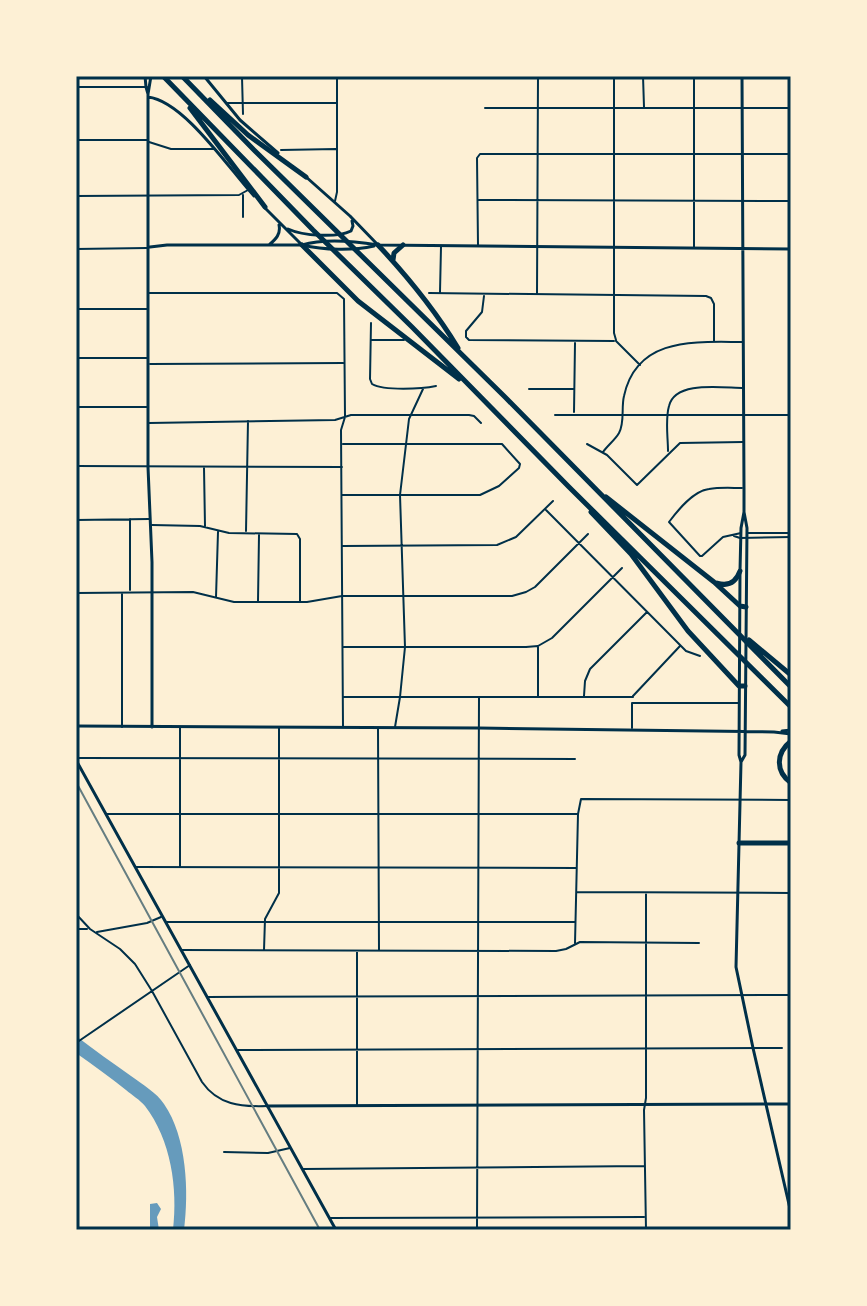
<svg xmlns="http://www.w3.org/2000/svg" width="867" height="1306" viewBox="0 0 867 1306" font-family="Inter,sans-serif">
<rect width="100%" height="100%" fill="#fdf0d5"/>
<path fill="#669bbc" d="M76,1036c18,14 37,27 55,40 11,8 26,17 33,28 23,33 25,88 20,126h-11c5,-42 -2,-90 -28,-124 -5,-6 -13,-11 -19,-16 -16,-13 -33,-25 -50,-37z
M157,1203l4,6 -4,8 2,13h-9v-26z"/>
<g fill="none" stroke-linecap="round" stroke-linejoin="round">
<path stroke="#003049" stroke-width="2" d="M614,76v257l2,7
M643,76l1,31
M694,76v171
M242,77l1,37
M212,78l123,-1
M76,87h71
M226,103h110
M485,108h306
M76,140h71
M149,142l22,7h43
M281,150l55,-1
M76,196l163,-1 9,-5
M479,200l312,1
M335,201l2,-9v-116
M243,217v-22
M478,245l-1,-87 3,-4h311
M76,249l71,-1
M440,292l1,-45
M149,293h188l7,6 1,118 -4,13 2,296
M429,293l277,3 5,2 3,6v38
M537,294l1,-218
M484,296l-2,16 -16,19v6l3,3 145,1
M76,309h71
M371,323l-1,56 2,5c12,7 50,5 64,2
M372,340h32
M616,341l24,24
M76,358h71
M150,364l193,-1
M529,389h45
M76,407h71
M574,412l1,-69
M555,415h236
M149,423l186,-3 16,-5h118l5,1 7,7
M587,444l20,11 30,30 43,-42 63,-1
M668,451c0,-14 -3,-31 1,-45 6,-26 54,-18 75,-18
M603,452c5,-7 12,-12 16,-19 6,-11 2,-25 5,-37 13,-60 72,-54 119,-54
M76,466l266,1
M204,468l1,58
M342,495h138l19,-9 20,-18 1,-4 -18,-20h-159
M546,510l140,141 14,5
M130,519v71
M76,520l73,-1
M152,525l48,1 29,7 68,1 3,5v62
M246,531l2,-110
M741,533l-18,4 -21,19h-2l-31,-34c9,-12 24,-31 40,-33 11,-2 23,-1 33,-1
M747,533h44
M734,536l6,2 51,-1
M343,546l154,-1 19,-8 37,-36
M76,593l117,-1 41,10h73l35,-6h170l14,-4 9,-5 53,-53
M216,597l2,-65
M258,601l1,-66
M344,647h182l12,-1 14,-8 70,-70
M538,696v-49
M584,696l1,-15 5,-12 57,-57
M633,696l47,-50
M344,697h289
M632,703h107
M122,727v-133
M395,727l5,-30 5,-50 -5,-152 9,-76 14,-30
M632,728v-25
M378,729l1,221
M76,758l499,1
M107,814h471
M790,838v-37
M180,866v-138
M136,867l440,1
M577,892l214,1
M790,893v-47
M76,914l14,15 30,20 15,15 17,27 50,91c16,23 39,25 65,24
M167,922h408
M76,929h11
M97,932l50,-9 14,-6
M575,943l3,-129 3,-15 210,1
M182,950l374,1 10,-2 14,-7 119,1
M264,950l1,-31 14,-26v-165
M208,997l583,-2
M76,1043l114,-78
M238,1050l544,-2
M357,1105v-154
M224,1152l44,1 22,-5
M303,1169l341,-3
M330,1218l314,-1
M477,1230l2,-533
M646,1230l-2,-120 2,-12v-205
M788,1230h3"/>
<path stroke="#003049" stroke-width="3" d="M267,1106l524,-2"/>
<path stroke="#003049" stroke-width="3" d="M145,76l1,11 2,7v373l4,95v165
M204,76l36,44 38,33
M148,94l3,-18
M148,97c36,4 82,73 106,99
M305,176l45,40 28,29
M265,208l37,37
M288,229c15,7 49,9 63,2l2,-5 -1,-5
M269,245c7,-6 12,-11 10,-20
M302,245c23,-7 52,-4 76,0l413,4
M150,247l17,-2h135c22,5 50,6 72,1
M744,512l-3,16 -1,43 -1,184 2,7 -5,205 17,81 38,165
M76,726l403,2 295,4 17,2
M782,731l9,-1
M76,760l260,470
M741,762l4,-7 2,-227 -3,-16v-24l-2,-412"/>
<path stroke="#003049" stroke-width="5" d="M163,76l150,154 99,97 157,160 222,220
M182,76l72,74 251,247 286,290
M210,100l38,35 58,42
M190,108l75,99
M302,245l56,56 101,78
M378,245c30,32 57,65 80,103
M393,260l1,-7 9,-8
M606,497l108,85 26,24 6,1
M591,512l40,42 57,77 51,55h6
M717,583c12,4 19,-1 23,-12
M749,640l42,35
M791,741c-15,12 -16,30 0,42
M739,843h52"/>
<path stroke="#657d81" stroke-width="2" d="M76,782l244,448"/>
</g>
<rect width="867" height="1306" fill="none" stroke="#fdf0d5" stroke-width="156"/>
<rect x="78" y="78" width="711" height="1150" fill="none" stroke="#003049" stroke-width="3"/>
</svg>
